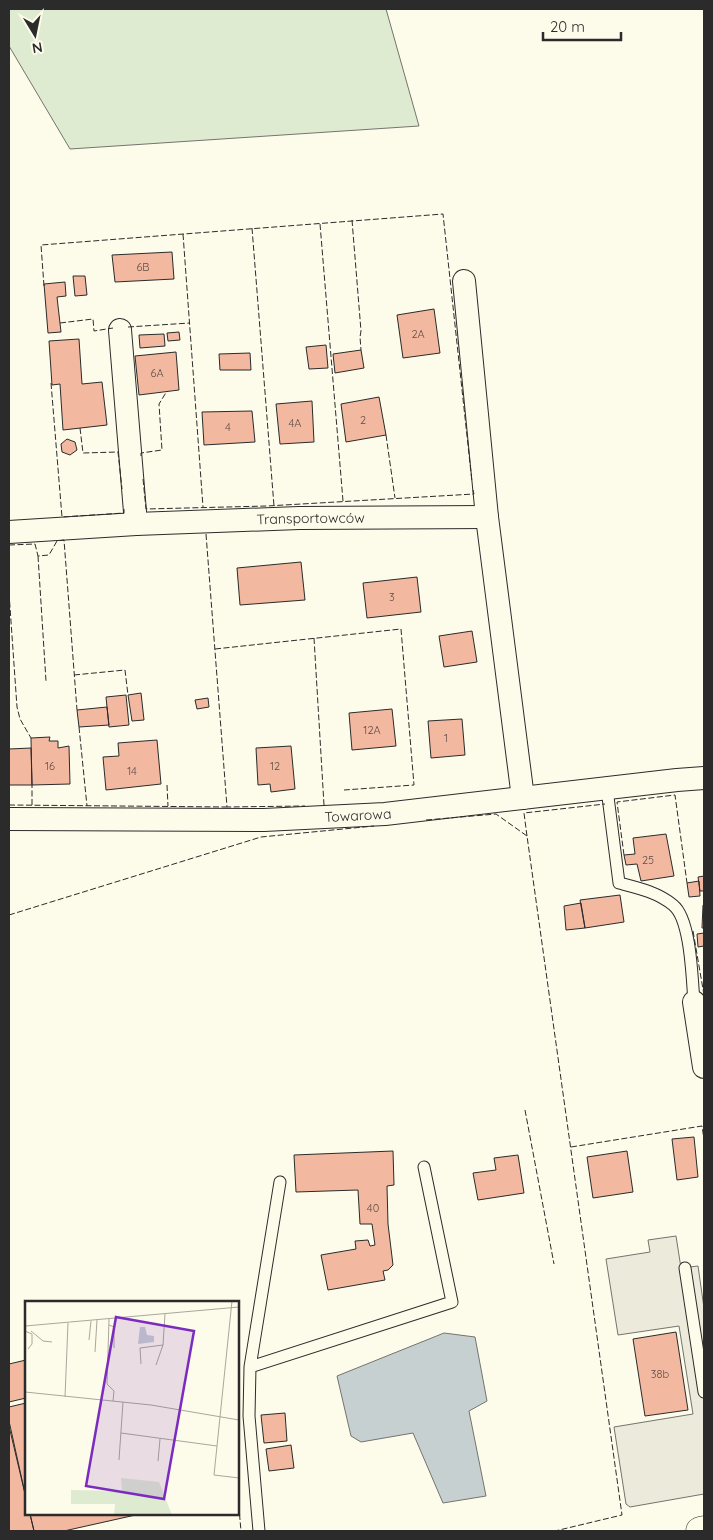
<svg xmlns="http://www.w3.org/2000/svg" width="713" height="1540" viewBox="0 0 713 1540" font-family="Quicksand,sans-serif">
<rect width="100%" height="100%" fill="#fdfbea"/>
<path fill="#deebd1" stroke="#74746e" d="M9,9h377l33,117 -349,23 -61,-103z"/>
<path fill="#eceadb" stroke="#74746e" d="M676,1236l5,32 17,-2 6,42v186l-74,13 -4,-3 -12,-77 79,-13 -14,-88 -61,9 -12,-76 44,-7 -2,-12z"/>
<path fill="#c7d0d0" stroke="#74746e" d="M444,1333l31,4 12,64 -18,10 17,85 -43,7 -30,-70 -52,9 -10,-6 -14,-60z"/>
<path fill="#f2b8a0" stroke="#2b2b2b" d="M172,252l2,27 -59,3 -3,-27z
M73,276h12l2,19 -12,1z
M65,282l1,14 -9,1 4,35 -13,1 -4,-49z
M434,309l6,44 -37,5 -6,-43z
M179,332l1,8 -12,1 -1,-8z
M164,334l1,12 -25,2 -1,-13z
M79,339l3,45 20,-2 5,43 -44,5 -3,-46 -8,1 -3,-44z
M326,345l2,23 -19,1 -3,-22z
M361,350l3,18 -29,5 -2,-19z
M176,352l3,38 -40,5 -4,-39z
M250,353l1,17h-31l-1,-16z
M379,397l7,38 -40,7 -5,-38z
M312,401l2,41 -34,2 -4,-40z
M252,411l3,31 -51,3 -2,-33z
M67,439l8,3 2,8 -7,5 -8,-3 -1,-8z
M301,562l4,38 -65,5 -3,-37z
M417,577l4,35 -54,6 -4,-35z
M472,631l5,31 -33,5 -5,-31z
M141,693l3,27 -12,1 -4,-26z
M126,695l3,30 -20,2 -3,-30z
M208,698l1,9 -12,2 -2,-9z
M107,707l2,18 -30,2 -2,-17z
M392,709l4,37 -44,4 -3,-37z
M462,719l3,36 -34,3 -3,-37z
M50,737l-1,4h9v7l11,-2 1,38 -38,1 -1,-47z
M157,740l4,44 -55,6 -3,-33 16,-1 -1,-13z
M291,746l4,43 -24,3 -1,-8 -12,1 -2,-37z
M31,748l1,37h-23v-36z
M666,834l8,42 -33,5 -4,-17 -11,1 -2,-10 11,-1 -2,-16z
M704,876v15h-4l-2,-14z
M699,881l1,15 -11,1 -2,-14z
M620,895l4,27 -39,6 -5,-28z
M581,903l4,25 -19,2 -2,-24z
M703,905h1v23h-2z
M704,933v13l-6,1 -1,-13z
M694,1137l4,40 -21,3 -5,-41z
M393,1151l1,34 -7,1 1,38 5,41 -5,5 -5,1 2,9 -57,10 -7,-35 35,-6 -1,-8 13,-1 2,6 5,-1 -3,-21h-12l-2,-34 -62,2 -2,-37z
M627,1151l6,41 -40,6 -6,-41z
M518,1155l6,38 -46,7 -5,-27 23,-3 -2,-12z
M676,1332l12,78 -43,6 -12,-77z
M26,1360v38l-17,4v-38z
M26,1403v95l-17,-77v-14z
M285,1413l2,28 -23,2 -3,-28z
M9,1426l17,72v16h4l4,17h-25z
M291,1445l3,23 -25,3 -3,-22z
M30,1514h110l-76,17h-30z"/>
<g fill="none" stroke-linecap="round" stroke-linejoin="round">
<defs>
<path id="lane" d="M607,789l12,94c19,5 38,9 54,22 18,14 19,74 21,97
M685,1268l19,124
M250,1367l30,-185
M259,1531l-10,-115 1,-49 202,-65 -28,-135"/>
<g id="street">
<path d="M464,281l23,236 36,281"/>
<path d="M120,330l16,194"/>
<path id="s1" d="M9,532l127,-8 163,-6 188,-1"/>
<path id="s2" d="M9,819l255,1 121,-6 292,-34 27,-2"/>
<path d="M694,1002l10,65"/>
</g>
<path id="secondary" d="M700,1531l4,-1"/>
</defs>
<use href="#lane" stroke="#2b2b2b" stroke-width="13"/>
<use href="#street" stroke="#2b2b2b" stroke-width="24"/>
<use href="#secondary" stroke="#2b2b2b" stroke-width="29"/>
<use href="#lane" stroke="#fdfbea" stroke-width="11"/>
<use href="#street" stroke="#fdfbea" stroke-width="22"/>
<use href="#secondary" stroke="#fdfbea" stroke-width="28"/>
<path stroke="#2b2b2b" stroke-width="1" stroke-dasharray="6 2.5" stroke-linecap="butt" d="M352,220l9,111 -1,6 1,13
M320,224l23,277
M252,228l22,278
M183,234l20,273
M44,286l-3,-41 402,-31 29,268
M60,323l33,-4 1,12 19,-3
M128,327l62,-4
M51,383l11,134 62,-4v-4
M80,428l3,25 35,-1 4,37
M386,435l9,63
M141,456v-3l21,-3 -3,-46 8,-13
M143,479l3,30 121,-3 207,-12 -1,-4
M206,534l21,273 78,-1
M9,545l26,-1 3,12 11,-1 8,-14 7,-1 13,170
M38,556l8,125
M9,593l8,114 3,12 11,19
M314,638l10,167
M215,649l186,-20 13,156 -70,5
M74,675l51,-5 3,25
M79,727l8,79
M167,785l1,21
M9,805l218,2
M32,805v-20
M426,820l70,-6 31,22 95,679 -67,16
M527,836l-3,-23 81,-9
M624,855l-7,-53 58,-7 12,88
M9,915l252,-78 113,-11
M693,931l11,64
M525,1110l29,154
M571,1147l131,-21 2,13
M238,1497l3,34"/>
</g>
<g text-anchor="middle" stroke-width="4" stroke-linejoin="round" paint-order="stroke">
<g font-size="11" fill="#5d4e48">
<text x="143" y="271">6B</text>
<text x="418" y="338">2A</text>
<text x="157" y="377">6A</text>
<text x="363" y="424">2</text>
<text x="295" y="427">4A</text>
<text x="228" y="431">4</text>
<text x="392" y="601">3</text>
<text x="372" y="734">12A</text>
<text x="446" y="742">1</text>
<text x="50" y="770">16</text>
<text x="275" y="770">12</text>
<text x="132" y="775">14</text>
<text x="648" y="864">25</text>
<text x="373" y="1212">40</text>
<text x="660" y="1378">38b</text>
</g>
<g font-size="14" fill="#2b2b2b" stroke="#fdfbea">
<text dy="5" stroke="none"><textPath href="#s1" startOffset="302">Transportowców</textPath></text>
<text dy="5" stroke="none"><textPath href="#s2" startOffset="349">Towarowa</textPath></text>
</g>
</g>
<g transform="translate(25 1301)">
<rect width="214" height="214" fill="#fdfbea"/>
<path d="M96,177l38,4 13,33h-58l1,-11h-44v-14l51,1z" fill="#deebd1"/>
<path d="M115,26h5l2,8 7,1v6l-16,2z" fill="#c7d0d0"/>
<path fill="none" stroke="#a9a89e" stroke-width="1" d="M207,0l-18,174 25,3M84,18l-2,65 7,7 -1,10M84,24l5,2v21M0,25l214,-19M0,30l7,3v10l-4,5M6,30l12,10 9,1M64,39l2,-19M70,51l2,-32M116,63l-1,-16 23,-3 2,-31M131,64l7,-20M0,91l126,13 88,15M40,96l3,-74M96,132l96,13M94,159l4,-58M133,160l2,-22"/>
<path fill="#7b2cbf" fill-opacity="0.15" stroke="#7b2cbf" stroke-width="2.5" d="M91,16l78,14 -30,168 -78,-13z"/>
<rect width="214" height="214" fill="none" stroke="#2b2b2b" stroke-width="2.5"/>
</g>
<rect width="713" height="1540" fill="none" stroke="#2b2b2b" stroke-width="20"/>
<g transform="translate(35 35) rotate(170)" stroke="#fdfbea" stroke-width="4" paint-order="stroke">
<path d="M0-4L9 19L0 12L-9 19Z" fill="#2b2b2b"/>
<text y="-8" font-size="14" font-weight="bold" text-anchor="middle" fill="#2b2b2b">N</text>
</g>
<path d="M543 32v8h78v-8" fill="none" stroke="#2b2b2b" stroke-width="2.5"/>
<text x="550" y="32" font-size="15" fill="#2b2b2b" stroke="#fdfbea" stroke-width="4" paint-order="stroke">20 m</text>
</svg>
